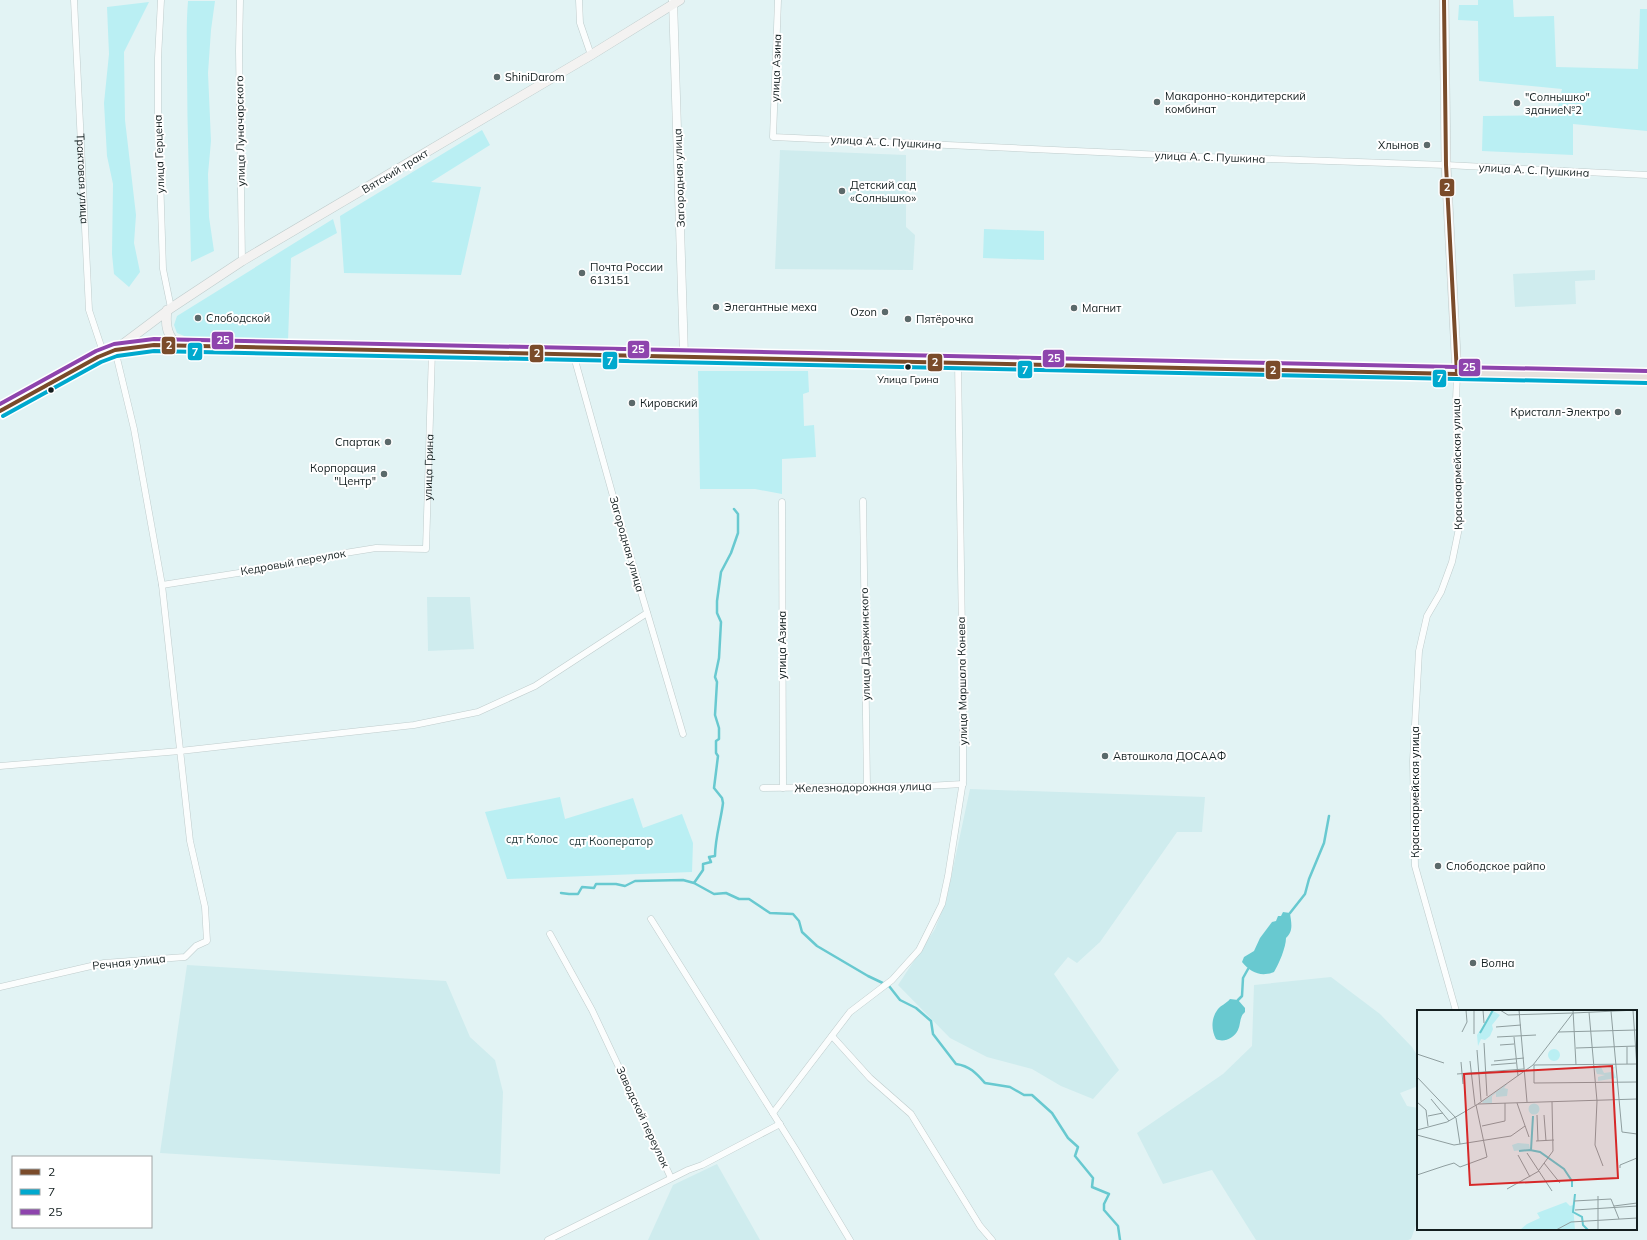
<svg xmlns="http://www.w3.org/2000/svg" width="1647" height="1240" viewBox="0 0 1647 1240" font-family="Mulish,sans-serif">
<rect width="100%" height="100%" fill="#e2f3f4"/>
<path fill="#cfecee" d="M780,150l126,5v72l9,8 -2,35 -138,-1z
M1595,270v10l-20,1 1,23 -61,3 -2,-33z
M427,597h43l4,52 -46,2z
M970,789l235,8 -3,35h-25l-77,110 -23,21 -9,-6 -14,17 65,96 -26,29 -32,-13 -29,-17 -45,-12 -37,-19 -52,-53 37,-56 11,-28z
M187,965l259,16 24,56 25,23 8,32 -3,82 -340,-21z
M1331,977l49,37 32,33 6,10v29l-18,7 7,13 11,2v111l-7,20 -3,1h-152l-44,-70 -49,14 -26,-51 86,-59 29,-28 2,-61z
M717,1164l43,76h-112l25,-55z"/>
<path fill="#baeff3" d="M1478,0h35l1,17 40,-1 2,51 82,2 2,-60h7v122l-74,-7v31l-91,-4 1,-35 73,-1 6,-26 -83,-8 -1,-60 -20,-1 1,-15h19z
M188,1h27l-4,29 -3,43 3,68 -3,33 1,43 5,34 -23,11c-1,-64 -4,-128 -4,-192 0,-23 -1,-46 1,-69z
M149,2l-25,50 1,68 11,95 -2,28 6,29 -11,15 -15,-13 -2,-20 1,-70 -6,-28 -3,-53 5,-49 -2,-47z
M482,130l8,15 -59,37 50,5 -20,88 -117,-2 -4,-57z
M333,219l4,14 -46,25 -3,83 -99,-3 -12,-5 -3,-8 3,-9z
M984,229l60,2v29l-61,-2z
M698,371h110l1,21 -6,2 1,32 10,-1 2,32 -34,2v35l-27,-5h-55z
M560,797l5,22 68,-21 10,30 39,-14 11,29 -1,29 -185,7 -22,-67z"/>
<path fill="#68c9d0" d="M1283,912l7,1c1,9 4,18 -4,25 0,9 -7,26 -12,34 -13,5 -23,1 -32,-10l2,-5 10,-6 6,-13 12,-16 4,-1 2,-5h3z
M1230,999l8,1 7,8v4c-6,5 -4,12 -7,18 -4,8 -14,13 -22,9 -5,-9 -5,-21 2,-30 3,-4 8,-5 12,-10z"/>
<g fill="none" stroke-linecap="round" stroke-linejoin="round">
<path stroke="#68c9d0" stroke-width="2.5" d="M694,883l9,-13v-6l8,-2 -2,-5 6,-1c0,-18 6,-36 8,-53l-1,-5 -8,-10 4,-32 -2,-3v-12l3,-2v-11l-4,-13 2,-33 -2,-5 4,-19 2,-36 -4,-9v-12l4,-29 10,-19 7,-20v-19l-4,-5
M561,893l8,1h9l4,-7 12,1 2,-4h20l9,2 10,-5 48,-1 11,3 20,11 12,-1 13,6h10l21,14 23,1 6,7 3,11 15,14 51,30 21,10 11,14 16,8 15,13 2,13 23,30c14,2 20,9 29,19l25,4 14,8h8l20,18 16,25 10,9 -3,9 18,22 -1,9 17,7 -5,10v6l14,16 2,14
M1290,913l15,-19 4,-15 15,-36 5,-27
M1238,1000l4,-4 1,-18 5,-9"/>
<defs>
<g id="minor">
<path id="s1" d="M74,0l15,310 15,45"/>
<path d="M161,0l-3,58v54l5,157 8,39"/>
<path d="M240,0l-1,51 3,210"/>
<path d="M579,0l1,23 11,32"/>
<path d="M778,0l-5,137 434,20 239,8 201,10"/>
<path d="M573,353l45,161 65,220"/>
<path d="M863,501l4,286"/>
<path d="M782,502l1,286"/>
<path id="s2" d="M162,585l146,-23 37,-9 31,-5 50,1 6,-198"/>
<path d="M0,766l180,-15 234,-26 64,-13 57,-26 112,-73"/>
<path d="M763,788l164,-2 36,-2"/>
<path d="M651,919l145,231 54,90"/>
<path d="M550,934l42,76 79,168"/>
<path d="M0,987l104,-24 81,-6 11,-11 11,-5 -2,-34 -15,-66 -28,-256 -28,-156 -19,-79"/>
<path d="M1456,1011l-41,-145 -2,-105 6,-110 8,-35 14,-24 11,-30 7,-34 -3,-127 1,-27"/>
<path d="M832,1036l38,42 41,36 69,112 12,14"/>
<path d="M773,1113l77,-101 42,-32 27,-30 23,-46 6,-28 15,-95v-76l-5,-343"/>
<path d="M548,1240l140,-70 14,-5 78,-41"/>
</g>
<path id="tertiary" d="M673,0l11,356"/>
<path id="secondary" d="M1444,0l2,165 11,209
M167,310c-2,15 0,27 12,36
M115,350l56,-42 71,-47 349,-206 89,-55"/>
<path id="trunk" d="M0,411l98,-54 17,-7 39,-5 1493,32"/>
</defs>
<use href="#minor" stroke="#bfcccc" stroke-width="7"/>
<use href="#tertiary" stroke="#bfcccc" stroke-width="9"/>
<use href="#secondary" stroke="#bfcccc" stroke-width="10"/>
<use href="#trunk" stroke="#c5cece" stroke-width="12"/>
<use href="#minor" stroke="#fbfdfd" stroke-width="6"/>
<use href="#tertiary" stroke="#fbfdfd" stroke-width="8"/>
<use href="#secondary" stroke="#f3f2f1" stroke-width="9"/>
<use href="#trunk" stroke="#e6e1de" stroke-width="11"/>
<defs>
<path id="bus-1" d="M1444,0l2,165 11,209
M0,411l98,-54 17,-7 39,-5 1303,29"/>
<path id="bus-2" d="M3,416l98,-54 16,-6 37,-5 1493,32"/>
<path id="bus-3" d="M0,404l96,-53 18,-7 40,-5 1493,32"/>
</defs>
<use href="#bus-1" stroke="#fff" stroke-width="7"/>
<use href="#bus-2" stroke="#fff" stroke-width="7"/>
<use href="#bus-3" stroke="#fff" stroke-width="7"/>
<use href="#bus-1" stroke="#7a4b2a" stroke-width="4"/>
<use href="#bus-2" stroke="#00a9ce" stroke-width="4"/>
<use href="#bus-3" stroke="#8e44ad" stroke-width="4"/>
</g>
<g fill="#5b696a" stroke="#fff" stroke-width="1.5">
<circle cx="497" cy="77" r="4"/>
<circle cx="1157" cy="102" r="4"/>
<circle cx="1517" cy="103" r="4"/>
<circle cx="1427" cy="145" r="4"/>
<circle cx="842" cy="191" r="4"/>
<circle cx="582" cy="273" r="4"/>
<circle cx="716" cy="307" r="4"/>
<circle cx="1074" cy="308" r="4"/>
<circle cx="885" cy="312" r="4"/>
<circle cx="198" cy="318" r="4"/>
<circle cx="908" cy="319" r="4"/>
<circle cx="632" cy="403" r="4"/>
<circle cx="1618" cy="412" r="4"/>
<circle cx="388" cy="442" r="4"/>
<circle cx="384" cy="474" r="4"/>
<circle cx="1105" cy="756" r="4"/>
<circle cx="1438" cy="866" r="4"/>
<circle cx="1473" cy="963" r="4"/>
</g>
<g fill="#131e1f" stroke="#fff" stroke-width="1.5">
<circle cx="908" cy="367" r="3.5"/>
<circle cx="51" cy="390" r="3.5"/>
</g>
<g text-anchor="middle" stroke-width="4" stroke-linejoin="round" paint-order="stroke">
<g font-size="10" fill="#131e1f" stroke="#fff">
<text x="908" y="383">Улица Грина</text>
</g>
<g font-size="11" fill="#131e1f" stroke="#fff">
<text transform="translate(776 68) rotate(-88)" y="4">улица Азина</text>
<text transform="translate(240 131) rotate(-91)" y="4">улица Луначарского</text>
<text transform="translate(886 142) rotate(3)" y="4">улица А. С. Пушкина</text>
<text transform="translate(159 154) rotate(-92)" y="4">улица Герцена</text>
<text transform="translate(1210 157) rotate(2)" y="4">улица А. С. Пушкина</text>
<text transform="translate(1534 170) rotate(3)" y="4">улица А. С. Пушкина</text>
<text transform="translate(395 171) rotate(-31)" y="4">Вятский тракт</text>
<text transform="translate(679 178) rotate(-92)" y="4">Загородная улица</text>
<text dy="4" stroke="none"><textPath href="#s1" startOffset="179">Трактовая улица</textPath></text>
<text transform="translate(1457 464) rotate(-91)" y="4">Красноармейская улица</text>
<text dy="4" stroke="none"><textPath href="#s2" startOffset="349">улица Грина</textPath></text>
<text transform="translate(627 544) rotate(74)" y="4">Загородная улица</text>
<text transform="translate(293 562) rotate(-10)" y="4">Кедровый переулок</text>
<text transform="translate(865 644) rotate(-91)" y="4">улица Дзержинского</text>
<text transform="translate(782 645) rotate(-90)" y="4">улица Азина</text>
<text transform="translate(962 681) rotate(-91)" y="4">улица Маршала Конева</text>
<text transform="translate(863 787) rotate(-1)" y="4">Железнодорожная улица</text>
<text transform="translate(1415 792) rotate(-90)" y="4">Красноармейская улица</text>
<text transform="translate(129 962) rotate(-6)" y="4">Речная улица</text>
<text transform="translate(643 1117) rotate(65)" y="4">Заводской переулок</text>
</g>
<g font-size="11" fill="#131e1f" stroke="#fff" text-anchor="start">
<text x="505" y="81">ShiniDarom</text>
<text x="1165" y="100">Макаронно-кондитерский<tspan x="1165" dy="13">комбинат</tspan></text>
<text x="1525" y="101">"Солнышко"<tspan x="1525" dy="13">здание№2</tspan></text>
<text x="1419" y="149" text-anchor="end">Хлынов</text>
<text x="850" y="189">Детский сад<tspan x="850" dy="13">«Солнышко»</tspan></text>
<text x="590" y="271">Почта России<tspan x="590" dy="13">613151</tspan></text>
<text x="724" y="311">Элегантные меха</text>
<text x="1082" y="312">Магнит</text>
<text x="877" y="316" text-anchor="end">Ozon</text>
<text x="206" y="322">Слободской</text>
<text x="916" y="323">Пятёрочка</text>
<text x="640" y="407">Кировский</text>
<text x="1610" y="416" text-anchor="end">Кристалл-Электро</text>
<text x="380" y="446" text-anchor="end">Спартак</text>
<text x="376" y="472" text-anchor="end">Корпорация<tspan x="376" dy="13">"Центр"</tspan></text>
<text x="1113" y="760">Автошкола ДОСААФ</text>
<text x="1446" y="870">Слободское райпо</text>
<text x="1481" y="967">Волна</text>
</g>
<g font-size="11" fill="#1f3536" stroke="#fff">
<text x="532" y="843">сдт Колос</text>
<text x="611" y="845">сдт Кооператор</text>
</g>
</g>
<g transform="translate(1417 1010)">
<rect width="220" height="220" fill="#e2f3f4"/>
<path d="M76,1l7,4 -8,10 1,4 -3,7 -5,4 -4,-1 -3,7 -1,-11zM131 45a6 6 0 1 1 12 0a6 6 0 1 1-12 0ZM183,55l4,8 7,-1v-5h4l-2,3 3,8 -18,3v-4l7,-2 -8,-1 -2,-6zM91,73l-4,5 4,1 -1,7 -11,1v-4l-4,3v7h-9l-1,-1zM111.5 99a5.5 5.5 0 1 1 11 0a5.5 5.5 0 1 1-11 0ZM101,133l11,1 1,5 -16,2 -2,-6zM149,192l4,4 3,-1 2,25h-55l7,-6 13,-6 -3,-5z" fill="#baeff3"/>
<path fill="none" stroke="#68c9d0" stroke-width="2" d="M63,23l13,-23M114,140l2,-34M102,141l11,-1 10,2 24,17 8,12v6M158,184l-2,18 9,5 1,8 5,5"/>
<path fill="none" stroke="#8f9e9f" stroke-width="1" d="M66,0l1,13M83,0l8,5 65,-2M102,0l8,92M156,0l3,55M216,0l4,58M194,1l11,121 15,2M172,2l8,89M79,17l25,-2M45,22l5,-10 -1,-12M141,22l79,-2M57,24v-24M80,27l39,-2M97,27l4,39M67,33l3,53M83,35l14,-1M159,38l61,-2M60,40l4,51M0,44l27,9M53,51l5,44M77,51l30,-3M44,52l2,22M210,54v-17M74,55l25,-2M117,55v18l103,-1M117,55l103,-1M40,64l67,-5M0,67l39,41 4,26M14,89l18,22M180,91l-2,44 8,21M0,92l9,8 2,16M100,93l12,34M61,94l55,-39 40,-52 64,-3M120,105l1,26M127,105l2,26M11,106l15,-3M65,116l23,-5v-18M0,120l30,-8 31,-18 159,-5M0,125l37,10 57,-9 14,-10M119,131l18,-1M110,143l25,38M101,145l12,22M127,153l16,20M203,158v-3l17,-7M122,160l14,-19 -1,-49M0,165l27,-9 10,-3 6,4 27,-10 -11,-52M90,179l32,-18M181,186v34M157,191l37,-2 8,20M197,196l23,-3M158,200l62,-4M139,220l15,-8 66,-4"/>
<path fill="#d62828" fill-opacity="0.15" stroke="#d62828" stroke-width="2" d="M195,56l6,112 -148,7 -6,-111z"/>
<rect width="220" height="220" fill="none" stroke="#131e1f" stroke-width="2"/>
</g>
<g stroke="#fff" stroke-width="1.5">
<rect x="1439" y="178" width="16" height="19" rx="4" fill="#7a4b2a"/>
<rect x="211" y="331" width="23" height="19" rx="4" fill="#8e44ad"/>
<rect x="161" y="336" width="15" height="19" rx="4" fill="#7a4b2a"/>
<rect x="627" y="340" width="23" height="19" rx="4" fill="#8e44ad"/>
<rect x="187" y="342" width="16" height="19" rx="4" fill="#00a9ce"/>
<rect x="529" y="344" width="15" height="19" rx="4" fill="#7a4b2a"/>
<rect x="1042" y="349" width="23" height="19" rx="4" fill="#8e44ad"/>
<rect x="602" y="351" width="16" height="19" rx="4" fill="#00a9ce"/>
<rect x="927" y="353" width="16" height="19" rx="4" fill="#7a4b2a"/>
<rect x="1458" y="358" width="23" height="19" rx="4" fill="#8e44ad"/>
<rect x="1017" y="360" width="16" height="19" rx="4" fill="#00a9ce"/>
<rect x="1265" y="360" width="16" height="20" rx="4" fill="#7a4b2a"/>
<rect x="1432" y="369" width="15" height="19" rx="4" fill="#00a9ce"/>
</g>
<g font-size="11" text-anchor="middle" font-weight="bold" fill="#fff">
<text x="1447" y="191">2</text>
<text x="223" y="344">25</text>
<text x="169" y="349">2</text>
<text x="638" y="353">25</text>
<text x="195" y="356">7</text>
<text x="537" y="357">2</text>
<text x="1054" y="362">25</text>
<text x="610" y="365">7</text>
<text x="935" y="366">2</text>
<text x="1469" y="371">25</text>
<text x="1025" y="374">7</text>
<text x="1273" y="374">2</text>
<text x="1440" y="382">7</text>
</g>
<rect x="12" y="1156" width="140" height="72" fill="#ffffff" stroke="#a1a5a5"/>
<rect x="20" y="1169" width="20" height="6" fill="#7a4b2a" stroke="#a1a5a5"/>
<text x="48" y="1176" font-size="12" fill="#131e1f">2</text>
<rect x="20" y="1189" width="20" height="6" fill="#00a9ce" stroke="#a1a5a5"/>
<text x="48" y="1196" font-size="12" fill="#131e1f">7</text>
<rect x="20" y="1209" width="20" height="6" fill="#8e44ad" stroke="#a1a5a5"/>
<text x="48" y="1216" font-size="12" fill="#131e1f">25</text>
</svg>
